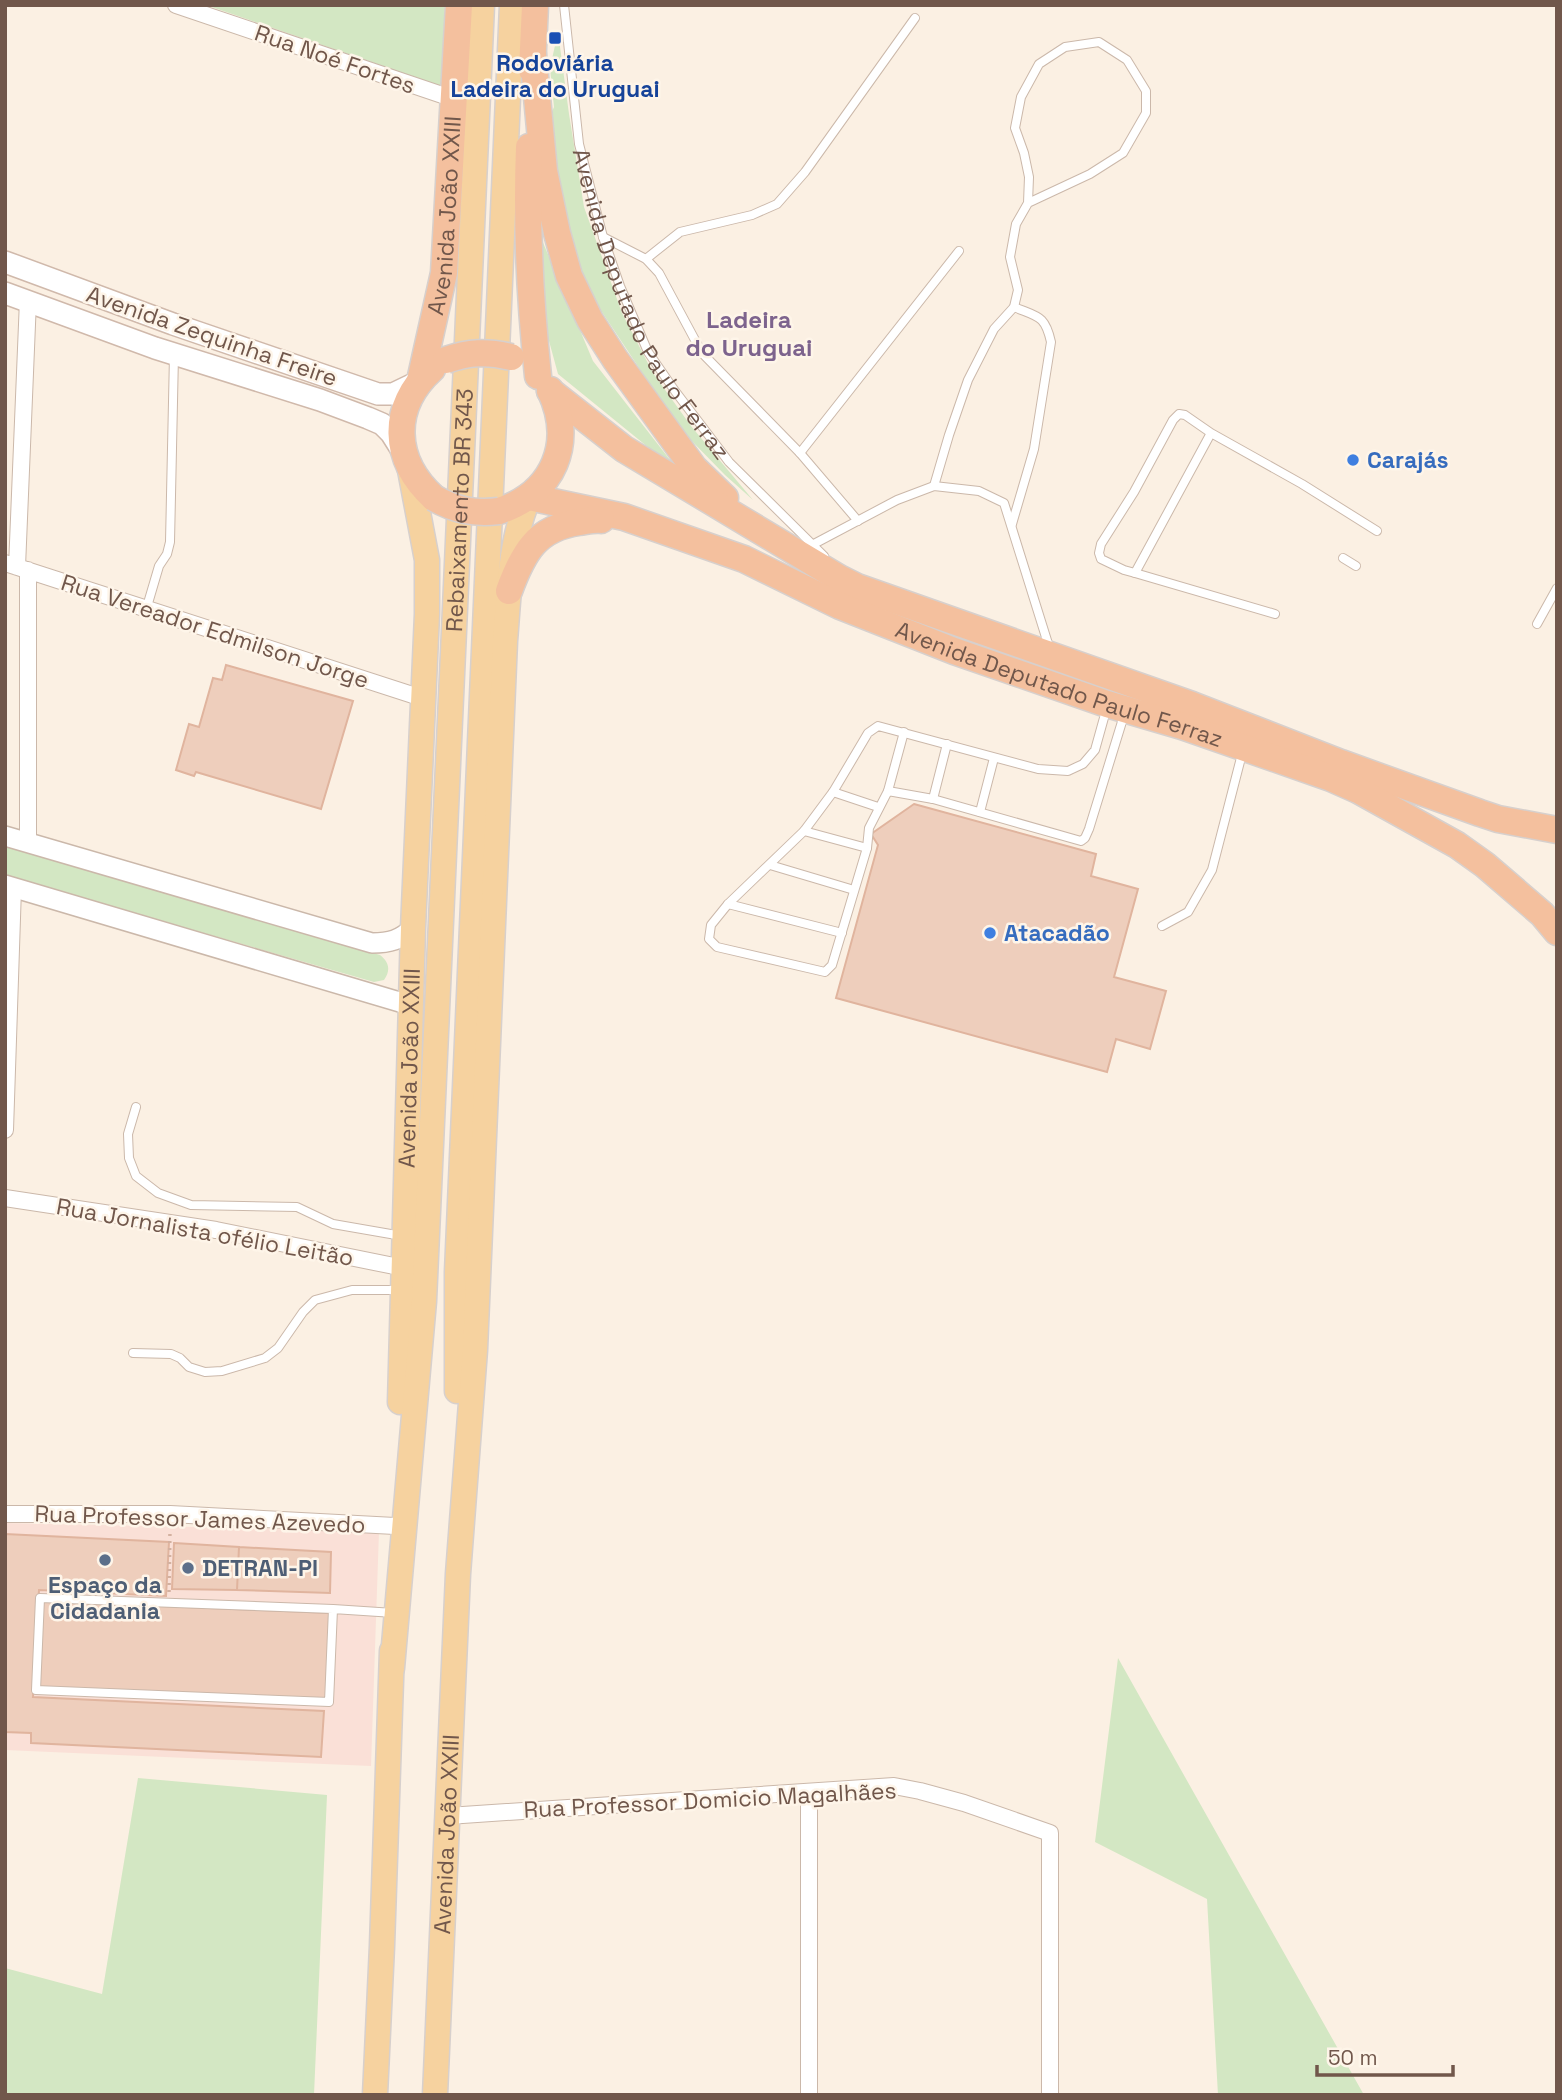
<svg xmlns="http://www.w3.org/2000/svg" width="1562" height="2100" viewBox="0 0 1562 2100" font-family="'Space Grotesk',sans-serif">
<rect width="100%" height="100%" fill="#fbf0e3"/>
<path fill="#fae0d7" d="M5,1523l374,8 -8,235 -366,-16z"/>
<path fill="#d3e7c3" d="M206,5h239l-4,81z
M558,32l11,82 15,93 38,106 31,60 38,53 62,74 -28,-25 -40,-41 -20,-27 -67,-101 -16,-34 -18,-52 -20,-90 10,-23 -4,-39z
M536,226l57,135 88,113 -123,-100 -22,-81z
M5,846l375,109c9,7 11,15 4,25l-10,2 -369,-106z
M1118,1658l246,437h-146l-11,-196 -112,-57z
M138,1778l189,17 -13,300h-309v-127l97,26z"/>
<path fill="#eecebc" stroke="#e0b49e" stroke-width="2" d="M226,665l127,36 -32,108 -125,-37 -2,4 -18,-6 13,-46 10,3 14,-49 9,2z
M914,804l182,50 -5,22 47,13 -24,88 52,14 -16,58 -34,-10 -9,33 -271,-74 42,-153 -7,-11z
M5,1534l164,8 -3,54 -127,-6 -6,107 291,14 -3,46 -290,-14v-10l-26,-1z
M174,1543l65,4 -2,43 -65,-1z
M239,1547l92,5 -1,41 -93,-3z
M42,1601l289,12 -4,86 -289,-11z"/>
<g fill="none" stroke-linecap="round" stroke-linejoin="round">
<defs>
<g id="service">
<path id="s1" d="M564,5l15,139 24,93 17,49 28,66 27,39 54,71 95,94"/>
<path d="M603,237l43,22 13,14 43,80 98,100 58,68"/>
<path d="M646,259l34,-27 72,-17 25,-11 28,-32 110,-154"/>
<path d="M1211,433l-26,-18 -6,-1 -6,6 -39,72 -33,52 -2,9 2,6 23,11 11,3 76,-140 91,51 75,47"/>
<path d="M800,453l159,-202"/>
<path d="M934,486l15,-51 19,-55 26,-51 20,-22 4,-17 -8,-33 6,-33 12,-21 1,-26 -5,-24 -9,-25 6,-31 18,-33 26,-17 34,-5 28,18 19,31v22l-23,40 -33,21 -62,29"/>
<path d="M1012,524l22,-75 17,-107c-6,-27 -13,-25 -37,-35"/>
<path d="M812,545l85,-45 37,-14 45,5 25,12 46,147"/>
<path d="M1343,558l13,8"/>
<path d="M1135,573l140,41"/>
<path d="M146,610l13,-44 8,-12 3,-12 4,-187"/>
<path d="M1537,624l20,-36"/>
<path d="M1107,707l-12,43 -12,14 -15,7 -30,-2 -160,-43 -10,7 -35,59 -29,39 -76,73 -17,21 -2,14 8,8 108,25 7,-7 35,-117 2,-20 19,-37 45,8 148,42 4,-3 4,-9 36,-117"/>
<path d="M888,791l16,-59"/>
<path d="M833,792l45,15"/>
<path d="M933,799l14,-55"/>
<path d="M980,812l14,-54"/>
<path d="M804,831l63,17"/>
<path d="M770,865l84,25"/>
<path d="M728,904l114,29"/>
<path d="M1162,926l26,-14 24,-42 31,-120"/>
<path d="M136,1107l-8,27 1,24 7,18 22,17 33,12 106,2 36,17 69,12"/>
<path d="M133,1353l38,1 9,4 9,9 16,5 17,-1 43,-13 13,-10 25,-36 12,-12 37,-10h49"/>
<path d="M333,1609l-4,93 -293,-12 4,-92 293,11 61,4"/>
</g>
<path id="minor" d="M176,5l278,94
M5,563l420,136
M17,567l11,-267
M28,842v-272
M5,1130l8,-242
M5,1198l211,32 188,38
M5,1514h165l225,12
M448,1816l446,-30 26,5 44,12 86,30v262
M809,2095v-303"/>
<path id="tertiary" d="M5,836l367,107c18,0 28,-3 41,-15
M5,885l398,118 8,8"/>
<path id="secondary" d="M5,262l168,62 205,70h15l27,-13
M5,293l150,55 165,52 48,18 14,6 9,9 12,19"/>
<g id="primary">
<path d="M457,1391v-119l55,-1267"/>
<path id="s2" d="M400,1402l13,-474 14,-314v-54l-17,-90"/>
<path id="s3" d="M392,1668l32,-367 58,-1296"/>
<path d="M375,2095l7,-149 10,-295"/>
<path id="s4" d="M435,2095l23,-521 17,-224 30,-709c4,-48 5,-100 24,-144"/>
</g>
<g id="trunk">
<path d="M533,55l11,116 13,62 12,43 21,44 25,39 79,109 31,30"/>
<path d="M532,70l3,-65"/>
<path d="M529,147c-3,76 1,153 9,229"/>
<path d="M432,369c-42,38 -40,91 2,129"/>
<path id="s5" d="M420,381l24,-108 15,-268"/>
<path d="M550,391l74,58 215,129 18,9 335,118 149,58 139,50 18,6 59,11"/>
<path id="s6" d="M529,497l95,20 120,42 96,47 114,45 153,53 75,22 149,52 27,12 99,55 28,20 57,49 15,18"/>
<path d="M499,511c55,-18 76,-68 51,-121"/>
<path d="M509,591c14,-38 27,-63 70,-69 8,-1 15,-3 22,-2"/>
</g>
</defs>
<use href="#service" stroke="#cbb8aa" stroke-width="10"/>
<use href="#minor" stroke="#cbb8aa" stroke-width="18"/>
<use href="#tertiary" stroke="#cbb8aa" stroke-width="22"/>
<use href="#secondary" stroke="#d0b9ab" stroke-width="24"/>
<use href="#primary" stroke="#d7d0cd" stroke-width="27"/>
<use href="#trunk" stroke="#d7d0cd" stroke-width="29"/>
<path stroke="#d3b1a0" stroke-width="3.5" stroke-dasharray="2 5" stroke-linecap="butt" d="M169,1592l1,-62"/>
<use href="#service" stroke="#fff" stroke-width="8"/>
<use href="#minor" stroke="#fff" stroke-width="16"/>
<use href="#tertiary" stroke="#fff" stroke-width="19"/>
<use href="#secondary" stroke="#fff" stroke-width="21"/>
<use href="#primary" stroke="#f6d29f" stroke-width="24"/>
<use href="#trunk" stroke="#f4c09e" stroke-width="26"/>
<defs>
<path id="trunk-bridge" d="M446,360c23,-8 41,-9 65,-3
M434,498c21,12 40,16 65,13"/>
</defs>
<use href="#trunk-bridge" stroke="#d7d0cd" stroke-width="29" stroke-linecap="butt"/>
<use href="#trunk-bridge" stroke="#f4c09e" stroke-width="26"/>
</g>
<rect fill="#1a4fb4" stroke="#fef5e9" stroke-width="2.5" x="548" y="31" width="14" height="14" rx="3.5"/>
<g fill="#3f7fe0" stroke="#fef5e9" stroke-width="2.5">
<circle cx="1353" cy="460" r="7"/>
<circle cx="990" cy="933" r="7"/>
</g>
<g fill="#5c6f8a" stroke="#fef5e9" stroke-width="2.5">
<circle cx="105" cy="1560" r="7"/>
<circle cx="188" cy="1568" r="7"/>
</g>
<g text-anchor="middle" stroke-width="5" stroke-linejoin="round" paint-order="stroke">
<g font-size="23" fill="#71574b" stroke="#fef5e9">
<text transform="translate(335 59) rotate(19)" y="8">Rua Noé Fortes</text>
<text dy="8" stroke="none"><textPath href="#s5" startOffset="168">Avenida João XXIII</textPath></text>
<text dy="8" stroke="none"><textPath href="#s1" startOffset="317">Avenida Deputado Paulo Ferraz</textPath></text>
<text transform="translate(212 336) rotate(19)" y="8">Avenida Zequinha Freire</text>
<text dy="8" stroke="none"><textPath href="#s3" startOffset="1160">Rebaixamento BR 343</textPath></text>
<text transform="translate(215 631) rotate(18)" y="8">Rua Vereador Edmilson Jorge</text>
<text dy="8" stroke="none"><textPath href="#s6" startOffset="564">Avenida Deputado Paulo Ferraz</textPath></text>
<text dy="8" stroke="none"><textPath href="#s2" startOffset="334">Avenida João XXIII</textPath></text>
<text transform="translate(205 1232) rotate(10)" y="8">Rua Jornalista ofélio Leitão</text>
<text transform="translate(200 1519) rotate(2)" y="8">Rua Professor James Azevedo</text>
<text transform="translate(710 1800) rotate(-3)" y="8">Rua Professor Domicio Magalhães</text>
<text dy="8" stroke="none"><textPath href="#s4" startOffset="261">Avenida João XXIII</textPath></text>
</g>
<g font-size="23" font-weight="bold" fill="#164399" stroke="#fef5e9">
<text x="555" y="71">Rodoviária<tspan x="555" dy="26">Ladeira do Uruguai</tspan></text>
</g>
<g font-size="23" font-weight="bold" fill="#366cbe" stroke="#fef5e9" text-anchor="start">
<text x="1367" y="468">Carajás</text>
<text x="1004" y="941">Atacadão</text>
</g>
<g font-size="23" font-weight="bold" fill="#4e5e75" stroke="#fef5e9" text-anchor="start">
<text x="202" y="1576">DETRAN-PI</text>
<text x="105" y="1593" text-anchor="middle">Espaço da<tspan x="105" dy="26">Cidadania</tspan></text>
</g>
<g font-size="24" font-weight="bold" fill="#7d638d" stroke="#fef5e9">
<text x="749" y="328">Ladeira<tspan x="749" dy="28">do Uruguai</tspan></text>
</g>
</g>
<rect width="1562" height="2100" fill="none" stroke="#71574b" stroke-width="14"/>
<path d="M1317 2065v10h136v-10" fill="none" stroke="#71574b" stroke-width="3.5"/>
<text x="1328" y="2065" font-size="21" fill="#71574b" stroke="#fef5e9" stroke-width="5" paint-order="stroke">50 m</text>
</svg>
